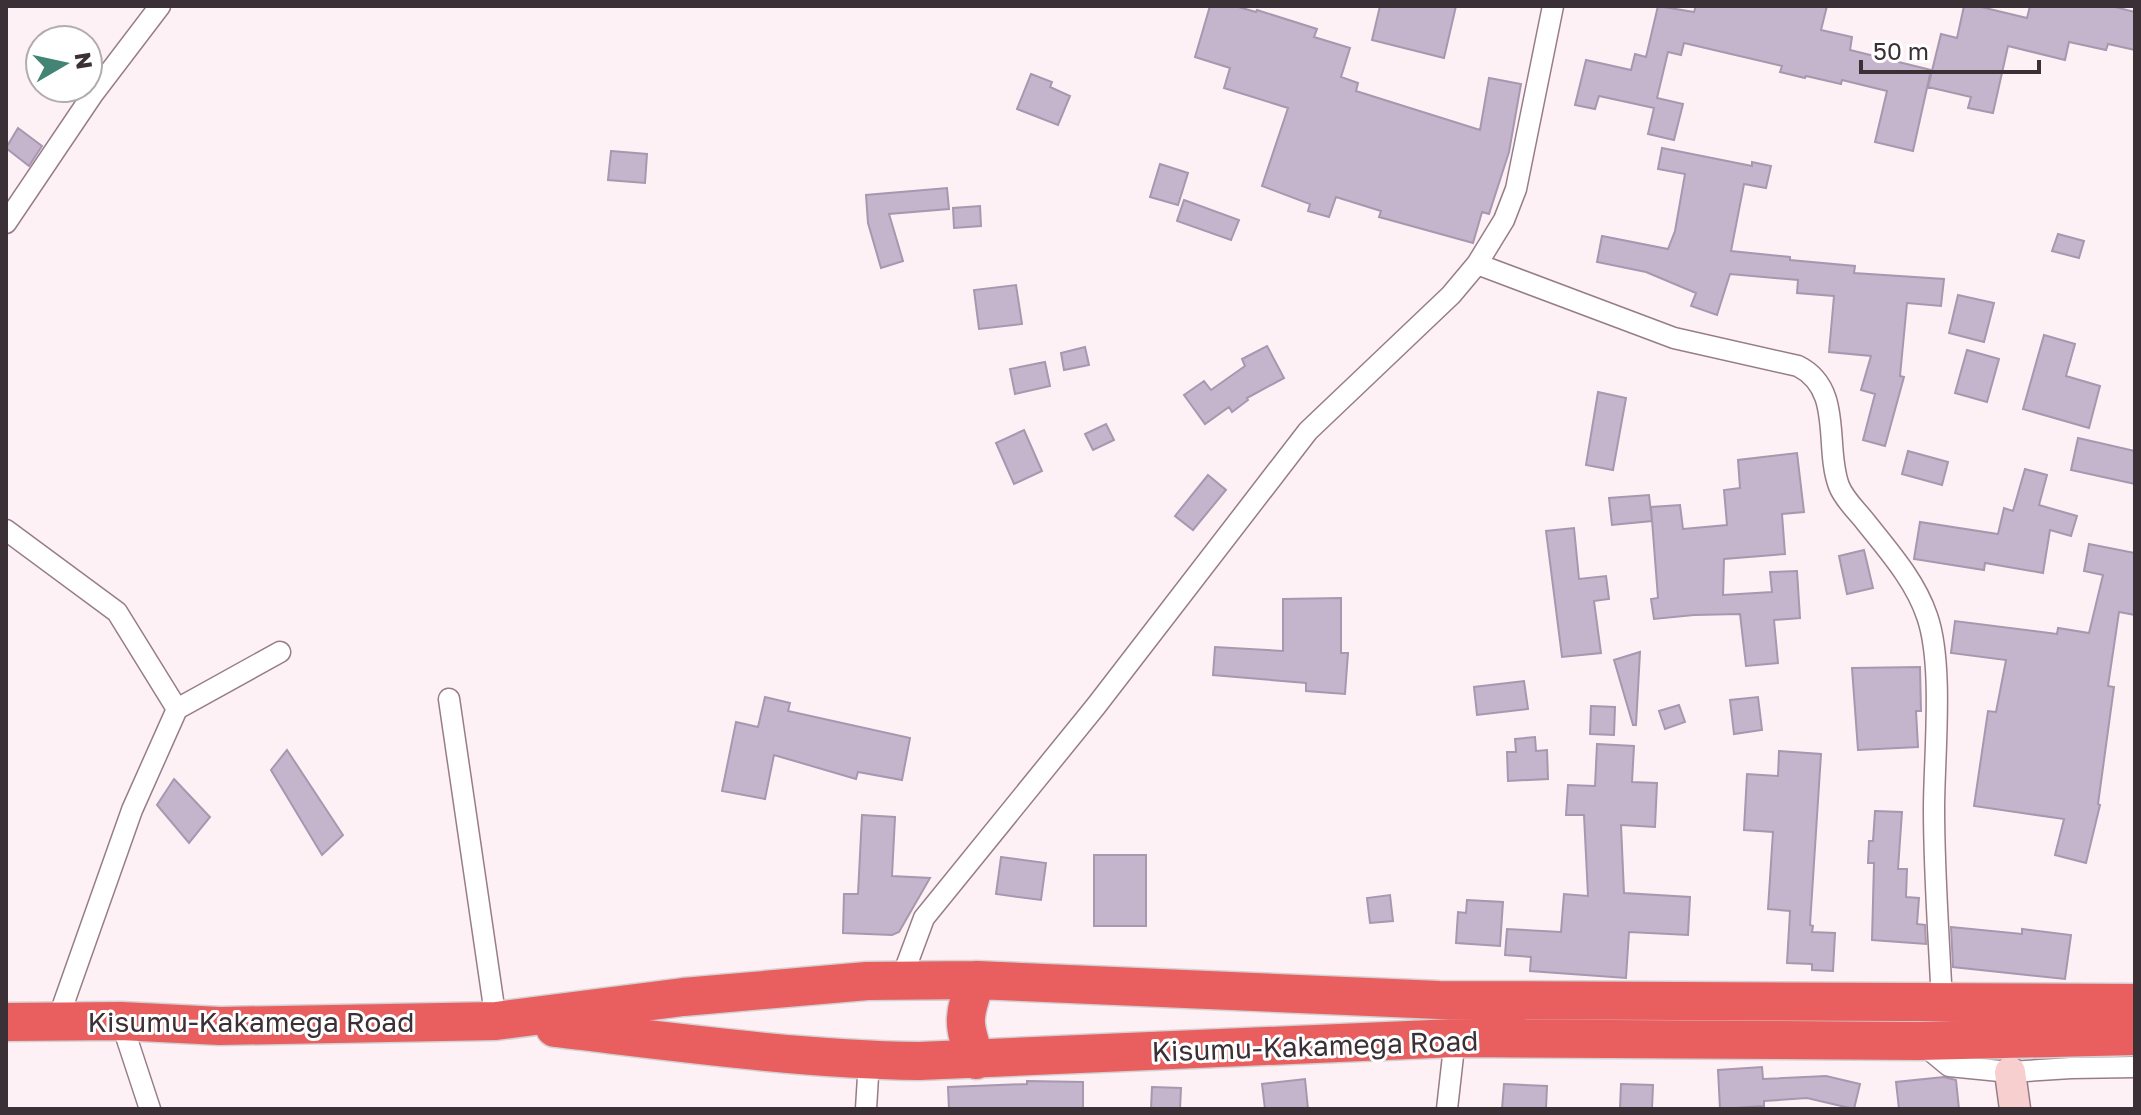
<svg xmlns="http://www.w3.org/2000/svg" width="2141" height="1115" viewBox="0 0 2141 1115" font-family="'Golos Text',sans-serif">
<rect width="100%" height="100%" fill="#fdf1f6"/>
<path fill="#c4b4cc" stroke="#a797af" stroke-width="2" d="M1210,6h25l21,6 1,-2 60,19 -3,8 36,11 -9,29 17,6 -2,8 124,39 9,-52 32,6 -12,68 -20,62 -7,-2 -9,31 -94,-26 2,-6 -45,-14 -7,20 -21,-6 2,-7 -48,-18 26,-78 -64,-20 6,-20 -35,-11z
M1380,6h76l-12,52 -72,-18z
M1658,6l36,6 2,-6h131l-6,24 31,7 -2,13 81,20 -18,81 -38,-9 12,-51 -45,-11 -1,4 -35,-8 -1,2 -25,-6 2,-6 -98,-23 -3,12 -13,-3 -11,46 26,6 -9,36 -26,-6 6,-26 -55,-12 -4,13 -20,-4 11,-45 45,10 4,-16 11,3z
M1964,6h13l50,12 3,-12h81l24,6v38l-27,-6 -2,6 -37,-8 -4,18 -57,-14 -15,67 -25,-5 3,-11 -43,-10 13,-53 16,4z
M1031,74l21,8 -2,5 20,9 -12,29 -41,-16z
M18,128l24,18 -13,20 -23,-18z
M1662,148l90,18v-4l19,4 -5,22 -22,-4 -13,67 59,6v3l65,6 -1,7 90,6 -3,27 -34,-3 -7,73 4,1 -19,69 -22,-6 12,-46 -14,-4 10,-34 -42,-4 5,-56 -37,-3 1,-13 -68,-6 -13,41 -26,-9 5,-13 -50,-21 -49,-10 5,-26 66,13 7,-18 10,-57 -27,-5z
M611,151l36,3 -2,29 -37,-3z
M1160,164l28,9 -10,32 -28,-8z
M947,188l2,21 -60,5 14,47 -22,7 -13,-45 -2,-28z
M1184,200l55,20 -8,20 -54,-19z
M980,206l1,20 -27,2 -1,-20z
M2058,234l26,7 -5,17 -27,-7z
M1016,285l6,39 -43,5 -5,-39z
M1958,295l36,8 -10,39 -35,-9z
M2044,335l31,9 -9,32 34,10 -11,42 -66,-19z
M1267,346l17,32 -37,20 1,2 -16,12 -3,-5 -24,17 -21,-29 20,-14 7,9 34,-24 -3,-7z
M1085,347l4,18 -25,5 -3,-17z
M1967,350l32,9 -12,43 -32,-9z
M1045,362l5,24 -35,8 -5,-25z
M1598,392l28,6 -13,72 -27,-5z
M1106,424l8,16 -21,10 -8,-16z
M1024,430l18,41 -28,13 -18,-41z
M2078,438l57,13v33l-64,-14z
M1908,451l40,11 -6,23 -40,-11z
M1797,453l7,59 -22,2 3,40 -61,5 -1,36 49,-3 -2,-20 27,-1 3,47 -26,2 4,43 -32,3 -6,-52 -46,1 -40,4 -3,-20 7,-1 -7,-91 29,-2 3,24 44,-4 -3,-35 16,-2 -2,-28z
M2025,469l22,6 -8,30 38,11 -6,20 -21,-6 -7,43 -58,-10 -1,7 -70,-11 6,-37 78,12 6,-26 9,3z
M1208,475l18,15 -33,40 -18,-14z
M1649,495l3,26 -40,4 -3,-27z
M1574,528l5,51 27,-3 3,23 -15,2 7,52 -39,4 -16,-126z
M2089,544l46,9v62l-16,-3 -11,74 6,1 -16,117 2,1 -14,58 -31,-8 9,-36 -90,-13 14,-95 8,1 10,-52 -55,-7 4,-32 102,13 1,-6 31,5 14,-58 -19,-4z
M1864,550l9,38 -26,6 -8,-38z
M1341,598v55h7l-3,41 -39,-3v-8l-93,-8 2,-28 68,4v-52z
M1640,652l-4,73h-3l-19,-65z
M1920,667l1,44h-5l2,36 -60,3 -6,-82z
M1524,681l4,28 -51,6 -3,-28z
M765,697l25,6 -2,8 122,27 -8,42 -44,-8 -2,7 -82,-24 -9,44 -43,-8 14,-69 22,5z
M1758,697l4,33 -28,4 -4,-34z
M1679,705l6,17 -20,7 -6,-18z
M1591,706l24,1 -1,28 -24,-1z
M1535,737l1,14 11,-1 1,29 -40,2 -1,-29h9l-1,-13z
M1597,744l37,2 -2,36 25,1 -2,44 -34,-2 3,68 66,4 -2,38 -59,-3 -3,46 -96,-7 1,-14 -26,-2 2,-26 54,3 3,-38 24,2 -4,-81h-18l2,-30 27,1z
M287,750l56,85 -21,20 -51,-85z
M1779,751l42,3 -11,171 3,1 -1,6 23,1 -2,38 -21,-1v-6l-25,-1 3,-52 -22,-2 5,-77 -29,-2 3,-56 31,2z
M174,779l36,38 -21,26 -32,-38z
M1875,811l27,1 -4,57h9l-1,28 13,1 -2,26 8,1 1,19 -54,-4 2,-77h-6l1,-22h4z
M862,815l33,2 -3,59 38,2 -31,54 -7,3 -49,-2 1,-39h14z
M1094,855h52v71h-52z
M1001,857l45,6 -5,37 -45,-6z
M1390,895l3,26 -23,2 -3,-25z
M1467,900l36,2 -3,44 -44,-3 2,-31 8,1z
M1951,927l71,7v-5l49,6 -6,44 -112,-12z
M1762,1067l1,12 63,-3 34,8 -6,25 -47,-11 -43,3v5l-44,3 -2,-39z
M1944,1077l12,3 3,29h-60l-3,-27z
M1305,1079l3,30h-43l-3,-25z
M1027,1081l56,1v27h-134l-1,-22 79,-3z
M1504,1084l43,2 -1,23h-44z
M1621,1084l32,1 -1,24h-32z
M1152,1087l29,1 -1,21h-29z"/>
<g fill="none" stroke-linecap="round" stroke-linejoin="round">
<defs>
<path id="street" d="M6,223l87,-129 67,-88
M1477,264l197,74 124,28c46,23 26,81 41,120 5,13 17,24 25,34 23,29 51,60 63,96 17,48 7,140 7,193 0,65 5,130 8,194
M6,530l111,82 60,97
M449,699l47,322
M901,980l23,-62 172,-212 212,-275 143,-136 26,-31 27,-44 12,-31 37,-183
M121,1021l29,88
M57,1022l75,-212 45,-101 103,-57
M1920,1042l29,24 61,6 61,-4 64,-1
M866,1109l3,-49
M1447,1109l8,-71"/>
<path id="secondary" d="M2010,1072l5,37"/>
<path id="highway" d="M6,1022l115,-1 99,5 276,-5 187,-24 184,-16 109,-1 463,20 696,3
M555,1028c120,14 242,31 364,33l536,-23 464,3 216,-5
M976,1060c-14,-37 -13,-43 0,-80"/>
</defs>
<use href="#street" stroke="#987d89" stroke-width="23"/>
<use href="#secondary" stroke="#987d89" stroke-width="33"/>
<use href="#highway" stroke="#d4d1d3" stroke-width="41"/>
<use href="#street" stroke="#fff" stroke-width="20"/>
<use href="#secondary" stroke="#f8cfcf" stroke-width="30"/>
<use href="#highway" stroke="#e95e5e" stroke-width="38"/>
</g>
<g text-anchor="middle" stroke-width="6" stroke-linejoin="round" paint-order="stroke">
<g font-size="28" fill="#3b3035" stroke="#fff">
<text x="251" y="1032">Kisumu-Kakamega Road</text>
<text transform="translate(1315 1046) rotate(-2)" y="10">Kisumu-Kakamega Road</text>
</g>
</g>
<rect width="2141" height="1115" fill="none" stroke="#3b3035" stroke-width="16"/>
<g transform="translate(64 64) rotate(81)"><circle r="38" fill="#ffffff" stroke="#b1acae" stroke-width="2"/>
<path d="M0-6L14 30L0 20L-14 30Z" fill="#438575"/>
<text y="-12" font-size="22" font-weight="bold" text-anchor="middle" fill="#3b3035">N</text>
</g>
<path d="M1861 60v12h178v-12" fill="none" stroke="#3b3035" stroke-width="4"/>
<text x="1873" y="60" font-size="24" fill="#3b3035" stroke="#ffffff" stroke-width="6" paint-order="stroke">50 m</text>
</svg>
